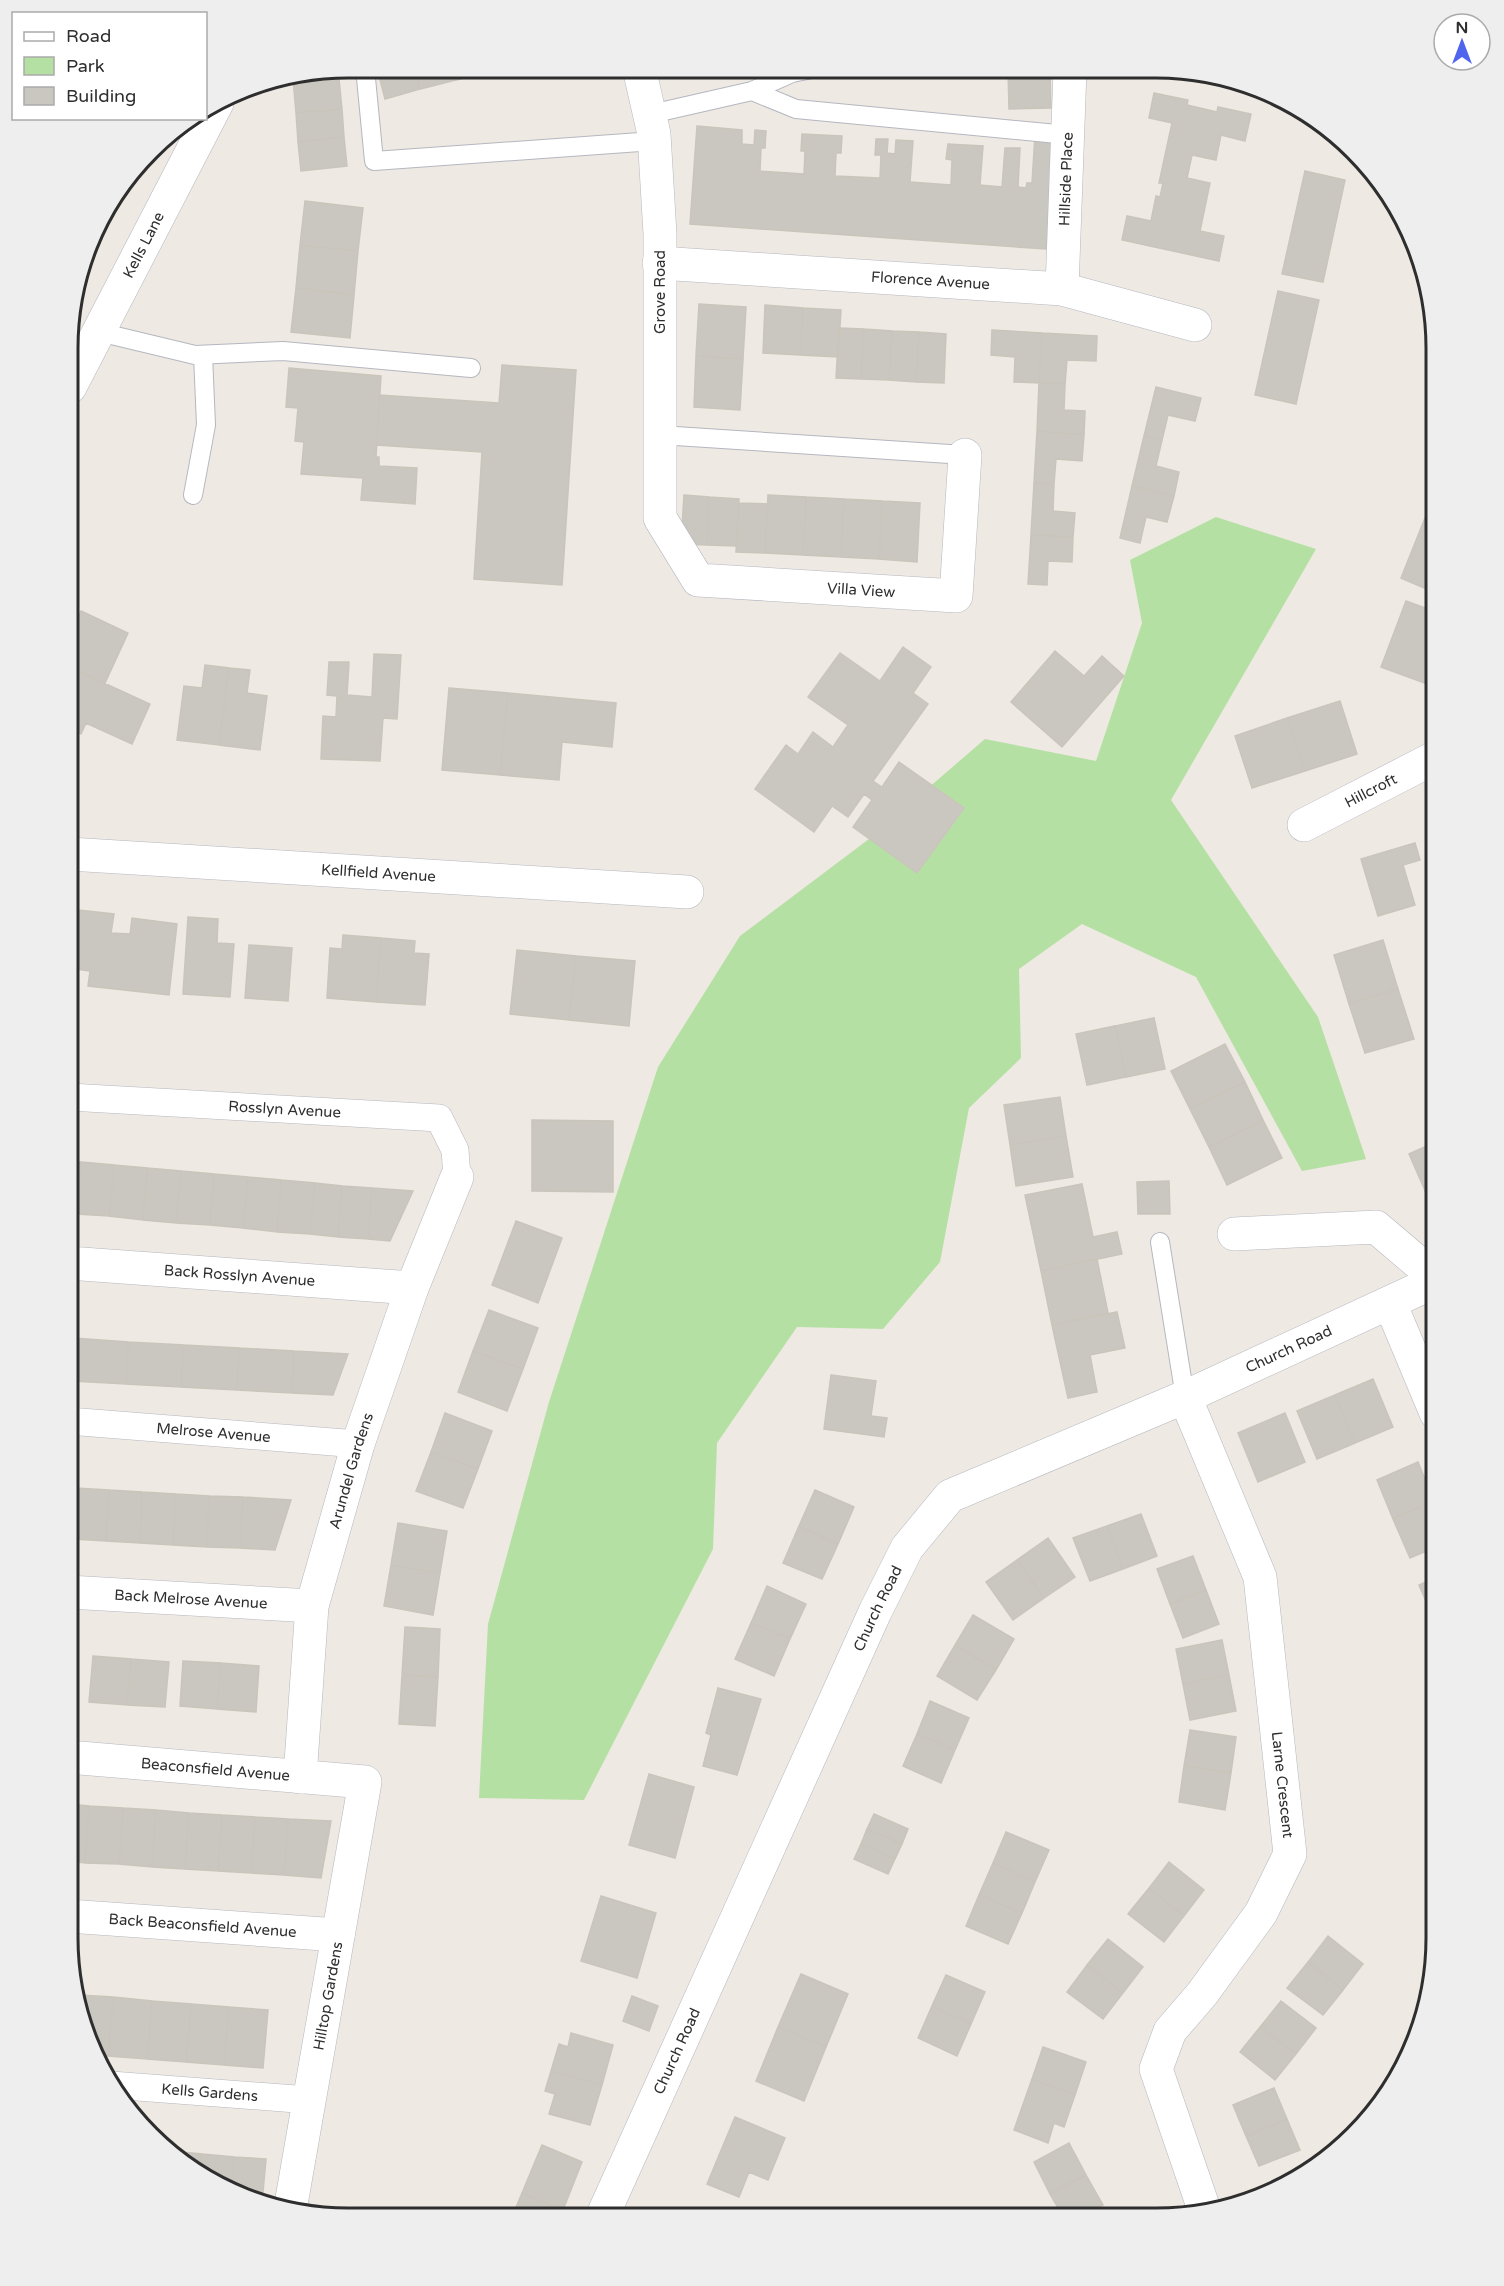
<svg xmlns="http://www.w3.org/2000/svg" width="1504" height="2286" viewBox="0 0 1504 2286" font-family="'Varela Round',sans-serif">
<rect width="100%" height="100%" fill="#eee9e2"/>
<path fill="#b5e0a3" d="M1216,517l100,32 -145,251 147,217 48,142 -64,12 -106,-194 -114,-53 -63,45 2,89 -52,50 -29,154 -57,67 -86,-2 -80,116 -4,106 -129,251 -105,-2 9,-174 61,-222 109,-335 82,-131 129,-97 116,-100 111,22 46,-138 -12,-63z"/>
<path fill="#cac7c0" stroke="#cac5bb" stroke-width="1.5" d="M377,68h37l6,21 -35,10z
M414,68h38l4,12 -36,9z
M452,68h38l1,3 -35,9z
M338,69l4,40 -46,4 -3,-35z
M1008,70h42l1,38 -42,1z
M1154,93l34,7 -1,5 30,7 1,-5 33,7 -6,27 -24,-6 -5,25 -24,-5 -5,23 23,5 -10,48 24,5 -5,25 -97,-21 5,-24 24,5 5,-25 4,1 3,-14h-4l13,-60 -23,-5z
M342,109l2,28 -46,5 -2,-29z
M697,126l45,4v14l12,1 1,-15 11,1 -1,17h-4l-1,23 44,3 1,-23h-4l1,-17 40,2 -1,17h-5l-1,23 45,2 1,-23h-6l1,-16h12l-1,14 8,1 1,-14 17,1 -3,41 41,3 1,-25 -6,-1 2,-15 35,2 -3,39 22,2 3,-39h15l-2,39 8,1 1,-5h5l3,-48 19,1 -8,113 -356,-25z
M344,137l3,29 -46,5 -3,-29z
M1305,171l40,9 -22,102 -41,-8z
M305,201l58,7 -5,43 -58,-6z
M300,245l58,6 -4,44 -58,-7z
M296,288l58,7 -4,43 -59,-6z
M1278,291l41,9 -23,104 -41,-9z
M699,304l47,3 -3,52 -47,-3z
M765,305l38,3 -3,47 -37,-2z
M803,308l38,2 -3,47 -38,-2z
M839,328l25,1 -3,50 -25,-1z
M864,329l28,2 -3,49 -28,-1z
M992,330l50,3 -3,50 -25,-1 1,-25 -24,-2z
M892,331l27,1 -3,50 -27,-2z
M919,332l27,2 -2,49 -28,-1z
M1042,333l55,3 -1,25 -29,-1 -2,24 -26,-1z
M696,356l47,3 -3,51 -46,-3z
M502,365l74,5 -14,215 -88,-6 8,-127 -105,-7 3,-50 119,8z
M289,368l92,8 -5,81h3v9l38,2 -2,36 -54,-4 2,-22 -62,-4 3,-32 -9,-1 3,-33 -12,-1z
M1039,383l26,1 -1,26 21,1 -1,24 -47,-4z
M1156,387l45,11 -6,23 -27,-6 -6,25 -18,-4z
M1037,431l47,4 -2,26 -26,-2 -2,25 -20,-1z
M1144,436l18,4 -6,26 23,6 -5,24 -42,-10z
M1034,483l20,1 -1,27 22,2 -2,24 -42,-2z
M1132,486l42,10 -7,26 -21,-5 -6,26 -20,-5z
M684,495l25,2 -2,48 -26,-1z
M768,495l38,2 -3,58 -38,-2z
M709,497l30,2 -3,47 -29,-1z
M806,497l38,2 -3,58 -38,-2z
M844,499l38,2 -3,58 -38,-2z
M882,501l38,2 -3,59 -38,-3z
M739,503l29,1 -3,49 -29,-1z
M1429,508l7,3v82l-35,-15z
M1031,535l42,2 -1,25 -24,-1 -1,24 -19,-1z
M1406,601l30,11v57l-6,16 -49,-18z
M81,611l47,22 -23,50 -36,-16v-45l6,3z
M903,647l28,20 -18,26 15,11 -55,77 9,6 17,-25 65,46 -47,65 -64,-46 19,-27 -8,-6 -16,23 -16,-11 -18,26 -59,-43 31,-44 12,9 15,-22 20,15 15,-22 -40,-28 32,-44 40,28z
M1055,651l29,25 18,-20 22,20 -62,71 -51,-45z
M374,654l27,1 -4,64 -14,-1 -3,43 -59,-2 2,-43 13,1 1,-21 -10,-1 2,-33h20l-2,33 25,2z
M205,665l24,3 -10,77 -42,-5 7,-54 18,2z
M69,667l81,37 -18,40 -46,-21 -5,11 -12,-6z
M229,668l21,2 -3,23 20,3 -7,54 -41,-5z
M449,688l59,5 -8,82 -58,-5z
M508,693l108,10 -4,44 -50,-5 -3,38 -59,-5z
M1340,701l17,53 -52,17 -18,-53z
M1287,718l18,53 -53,17 -17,-52z
M1415,843l5,17 -17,5 12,40 -37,11 -17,-57z
M69,909l45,5 -3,19 19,1 2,-16 45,6 -8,71 -81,-9 2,-15 -21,-3z
M188,917l30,2 -1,24 17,1 -4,53 -47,-3z
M343,935l38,3 -5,64 -49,-4 3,-50 12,1z
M381,938l34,3 -1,12 15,1 -4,51 -49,-3z
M1383,940l15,49 -49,15 -15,-49z
M249,945l43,3 -4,53 -43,-3z
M517,950l59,6 -7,64 -59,-6z
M576,956l59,5 -6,65 -60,-6z
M1398,989l16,50 -49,14 -16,-49z
M1154,1018l11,51 -39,8 -11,-51z
M1115,1026l11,51 -39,8 -11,-51z
M1225,1044l20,38 -55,27 -19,-38z
M1245,1082l18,38 -54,27 -19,-38z
M1060,1097l6,39 -56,9 -6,-40z
M532,1120l81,1v71l-81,-1z
M1263,1120l19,38 -55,27 -18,-38z
M1066,1136l7,41 -57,9 -6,-41z
M1436,1142v58l-3,-7 -6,2 -18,-41z
M69,1161l12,1 -5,52 -7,-1z
M81,1162l33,3 -5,51 -33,-2z
M114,1165l33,3 -4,52 -34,-4z
M147,1168l34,3 -5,52 -33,-3z
M181,1171l33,3 -4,51 -34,-2z
M214,1174l34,3 -5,51 -33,-3z
M248,1177l33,3 -4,52 -34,-4z
M281,1180l34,3 -5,51 -33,-2z
M1169,1181l1,33h-32l-1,-32z
M315,1183l27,3 -4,51 -28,-3z
M1082,1184l11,53 24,-5 5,22 -81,17 -16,-76z
M342,1186l30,2 -4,51 -30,-2z
M372,1188l41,3 -23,50 -22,-2z
M516,1221l46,17 -24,65 -46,-18z
M1097,1259l11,54 -56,12 -11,-54z
M489,1310l49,18 -15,41 -50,-18z
M1117,1312l8,36 -35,7 7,37 -29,6 -16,-73z
M68,1338h5l-2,43 -3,-1z
M73,1338l55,4 -2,42 -55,-3z
M128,1342l56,3 -3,42 -55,-3z
M184,1345l55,3 -2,42 -56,-3z
M239,1348l55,3 -2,42 -55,-3z
M294,1351l54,3 -15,41 -41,-2z
M473,1351l50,18 -16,42 -49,-19z
M831,1375l45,6 -5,35 16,2 -3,19 -60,-8z
M1373,1379l20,48 -38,16 -20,-48z
M1335,1395l20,48 -38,16 -20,-48z
M445,1413l47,18 -14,38 -47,-17z
M1285,1413l20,49 -47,20 -20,-49z
M431,1452l47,17 -15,39 -47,-17z
M1418,1462l16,39 -41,18 -16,-39z
M68,1488h7l-2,51h-5z
M75,1488l34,2 -3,51 -33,-2z
M109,1490l33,2 -2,51 -34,-2z
M815,1490l39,17 -16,37 -39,-18z
M142,1492l34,2 -3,51 -33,-2z
M176,1494l33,2 -2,51 -34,-2z
M209,1496l34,1 -3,51 -33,-1z
M243,1497l48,3 -16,50 -35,-2z
M1434,1501l2,46 -26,11 -17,-39z
M1141,1514l16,42 -34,13 -16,-43z
M398,1523l49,8 -7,42 -49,-8z
M799,1526l39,18 -16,35 -39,-16z
M1107,1526l16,43 -33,12 -17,-43z
M1048,1538l27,39 -31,21 -27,-38z
M1193,1556l13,34 -36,14 -13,-35z
M1017,1560l27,38 -31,22 -27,-38z
M391,1565l49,8 -7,42 -49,-9z
M1436,1577v47l-17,-39z
M767,1586l39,18 -16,35 -39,-16z
M1206,1590l13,34 -36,14 -13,-34z
M973,1615l41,24 -18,31 -41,-25z
M751,1623l39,16 -16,37 -39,-17z
M405,1627l35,2 -2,48 -36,-2z
M1222,1640l7,35 -46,9 -7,-35z
M955,1645l41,25 -19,30 -40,-24z
M93,1656l38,3 -4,46 -38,-3z
M68,1657l9,1 -3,45h-6z
M131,1659l38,3 -4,45 -38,-2z
M183,1661l38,2 -4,46 -37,-3z
M221,1663l38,3 -3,46 -39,-3z
M402,1675l36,2 -3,49 -36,-2z
M1229,1675l7,36 -46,9 -7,-36z
M718,1688l43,11 -24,76 -34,-9 8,-31 -5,-2z
M930,1701l39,17 -14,32 -38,-16z
M1190,1730l46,7 -5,36 -47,-7z
M917,1734l38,16 -14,33 -38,-17z
M1184,1766l47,7 -6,37 -46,-8z
M649,1774l45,13 -19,71 -46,-13z
M68,1804l21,2 -4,57 -17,-2z
M89,1806l34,2 -4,56 -34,-1z
M123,1808l33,2 -4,57 -33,-3z
M156,1810l33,3 -4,56 -33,-2z
M189,1813l33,2 -4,56 -33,-2z
M874,1814l34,15 -6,15 -35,-15z
M222,1815l33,2 -4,56 -33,-2z
M255,1817l33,2 -4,56 -33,-2z
M288,1819l43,2 -10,57 -37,-3z
M867,1829l35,15 -7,15 -34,-15z
M1006,1832l43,18 -14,32 -42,-19z
M861,1844l34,15 -7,15 -34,-15z
M1169,1862l35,28 -20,26 -35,-28z
M993,1863l42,19 -13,31 -43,-18z
M1149,1888l35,28 -20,26 -36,-28z
M979,1895l43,18 -14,31 -42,-18z
M601,1896l55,17 -19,65 -56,-17z
M1328,1936l35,28 -20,26 -35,-28z
M1108,1939l35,28 -20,26 -36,-28z
M1308,1962l35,28 -20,25 -36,-27z
M1087,1965l36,28 -20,26 -36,-27z
M801,1974l47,20 -22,53 -48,-20z
M946,1975l39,17 -14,32 -39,-18z
M79,1995l34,2 -5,59 -14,-2 -5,-8z
M632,1996l26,10 -9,25 -26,-10z
M113,1997l39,4 -5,58 -39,-3z
M152,2001l39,3 -5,58 -39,-3z
M1281,2001l35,27 -20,26 -36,-27z
M191,2004l38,3 -5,58 -38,-3z
M932,2006l39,18 -14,32 -39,-18z
M229,2007l39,3 -5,58 -39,-3z
M778,2027l48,20 -22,54 -48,-20z
M1260,2027l36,27 -21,26 -35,-28z
M571,2033l42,12 -11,40 -51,-14 8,-27 9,3z
M1043,2047l43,15 -11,33 -43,-16z
M551,2071l51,14 -12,40 -41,-11 6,-20 -10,-3z
M1032,2079l43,16 -11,32 -10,-4 -6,20 -34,-13z
M1274,2088l13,31 -41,17 -13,-31z
M735,2117l50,21 -17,42 -19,-8 -10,25 -32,-13z
M1287,2119l13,31 -41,16 -13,-30z
M1069,2143l17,32 -36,19 -16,-32z
M542,2145l40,17 -19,48 -41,-17z
M170,2151l32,3 -2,20 -23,-13z
M202,2154l32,3 -3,35 -31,-18z
M234,2157l32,2 -4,44 -31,-11z
M1086,2175l17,30 -25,13h-14l-14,-24z
M522,2193l41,17 -3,7h-48z"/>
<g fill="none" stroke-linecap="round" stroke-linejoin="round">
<defs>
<path id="service" d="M365,68l9,93 280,-20
M812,69l-20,4 -40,18 44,18 272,26
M651,114l101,-23
M99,332l96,23 88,-4 188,17
M660,435l305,20
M193,495l13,-70 -3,-70
M1160,1242l25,155"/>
<g id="pedestrian">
<path id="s1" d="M69,1097l370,21 16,32 2,27"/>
<path id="s2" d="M68,1421l290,23"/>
<path id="s3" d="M111,2085l198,15"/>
</g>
<g id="minor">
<path id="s4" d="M639,68l15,66 6,100v284l38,62 258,16 9,-141"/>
<path id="s5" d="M659,263l403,26 133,36"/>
<path id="s6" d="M1062,289l8,-219"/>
<path id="s7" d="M1304,825l132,-68"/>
<path id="s8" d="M69,854l618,38"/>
<path d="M1234,1234l142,-7 60,51"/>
<path id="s9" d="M68,1263l344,25"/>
<path d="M1390,1303l46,110"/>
<path id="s10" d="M1185,1397l75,180 30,277 -29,59 -59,81 -32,37 -14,38 48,140"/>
<path id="s11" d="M68,1592l244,14"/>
<path id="s12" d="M68,1757l297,25 -75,428"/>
<path id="s13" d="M300,1777l12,-171 46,-162 54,-156 45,-111"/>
<path id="s14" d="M68,1916l270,19"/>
<path id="s15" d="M602,2217l273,-605 32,-64 43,-52 235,-99 251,-116"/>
</g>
<g id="tertiary">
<path id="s16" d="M70,387l147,-284"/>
</g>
</defs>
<use href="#service" stroke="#b5b7c0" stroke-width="20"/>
<use href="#pedestrian" stroke="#b5b7c0" stroke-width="28"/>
<use href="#minor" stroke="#b5b7c0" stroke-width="34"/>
<use href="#tertiary" stroke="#b5b7c0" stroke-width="34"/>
<use href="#service" stroke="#fff" stroke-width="18"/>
<use href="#pedestrian" stroke="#fff" stroke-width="27"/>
<use href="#minor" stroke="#fff" stroke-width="33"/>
<use href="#tertiary" stroke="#fff" stroke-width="33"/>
</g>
<g text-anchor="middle" stroke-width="6" stroke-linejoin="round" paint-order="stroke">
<g font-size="15" fill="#2e2e2e" stroke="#fff">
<text dy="5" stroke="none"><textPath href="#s6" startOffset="110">Hillside Place</textPath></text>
<text dy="5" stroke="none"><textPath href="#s16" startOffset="160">Kells Lane</textPath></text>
<text dy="5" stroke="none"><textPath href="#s5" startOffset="272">Florence Avenue</textPath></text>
<text transform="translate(660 292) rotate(-90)" y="5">Grove Road</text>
<text dy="5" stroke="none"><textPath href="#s4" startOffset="688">Villa View</textPath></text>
<text dy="5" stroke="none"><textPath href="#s7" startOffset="75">Hillcroft</textPath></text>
<text dy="5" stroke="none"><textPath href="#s8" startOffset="310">Kellfield Avenue</textPath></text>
<text dy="5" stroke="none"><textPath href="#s1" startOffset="216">Rosslyn Avenue</textPath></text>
<text dy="5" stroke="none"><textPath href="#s9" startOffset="172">Back Rosslyn Avenue</textPath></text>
<text dy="5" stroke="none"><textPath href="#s15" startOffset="1172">Church Road</textPath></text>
<text dy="5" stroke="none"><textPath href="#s2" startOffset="146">Melrose Avenue</textPath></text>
<text dy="5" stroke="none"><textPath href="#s13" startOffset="312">Arundel Gardens</textPath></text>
<text dy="5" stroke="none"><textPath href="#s11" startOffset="123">Back Melrose Avenue</textPath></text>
<text dy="5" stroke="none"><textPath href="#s15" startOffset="668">Church Road</textPath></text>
<text dy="5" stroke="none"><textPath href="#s12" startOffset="148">Beaconsfield Avenue</textPath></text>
<text dy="5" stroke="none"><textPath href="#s10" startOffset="404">Larne Crescent</textPath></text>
<text dy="5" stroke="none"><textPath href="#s14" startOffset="135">Back Beaconsfield Avenue</textPath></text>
<text transform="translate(328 1996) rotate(-80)" y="5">Hilltop Gardens</text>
<text dy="5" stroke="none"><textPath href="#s15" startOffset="182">Church Road</textPath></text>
<text dy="5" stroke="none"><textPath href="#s3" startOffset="99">Kells Gardens</textPath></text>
</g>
</g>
<path d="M0 0H1504V2286H0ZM348 78H1156A270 270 0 0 1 1426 348V1938A270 270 0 0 1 1156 2208H348A270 270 0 0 1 78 1938V348A270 270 0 0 1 348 78Z" fill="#eee" fill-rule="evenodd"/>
<path fill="none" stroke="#2e2e2e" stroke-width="3" d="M348 78H1156A270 270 0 0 1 1426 348V1938A270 270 0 0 1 1156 2208H348A270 270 0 0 1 78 1938V348A270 270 0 0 1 348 78Z"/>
<rect x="12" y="12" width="195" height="108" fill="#ffffff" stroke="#ababab" stroke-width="1.5"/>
<rect x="24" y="32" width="30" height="9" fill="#ffffff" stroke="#ababab" stroke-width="1.5"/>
<text x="66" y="42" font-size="18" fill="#2e2e2e">Road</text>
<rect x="24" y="57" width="30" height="18" fill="#b5e0a3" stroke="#ababab" stroke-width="1.5"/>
<text x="66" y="72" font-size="18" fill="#2e2e2e">Park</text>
<rect x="24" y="87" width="30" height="18" fill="#cac7c0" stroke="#ababab" stroke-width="1.5"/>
<text x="66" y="102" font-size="18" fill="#2e2e2e">Building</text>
<g transform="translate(1462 42)"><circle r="28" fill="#ffffff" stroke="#ababab" stroke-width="1.5"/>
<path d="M0-4.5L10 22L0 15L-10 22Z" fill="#4f65ee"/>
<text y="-9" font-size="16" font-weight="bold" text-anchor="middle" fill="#2e2e2e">N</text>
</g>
</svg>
